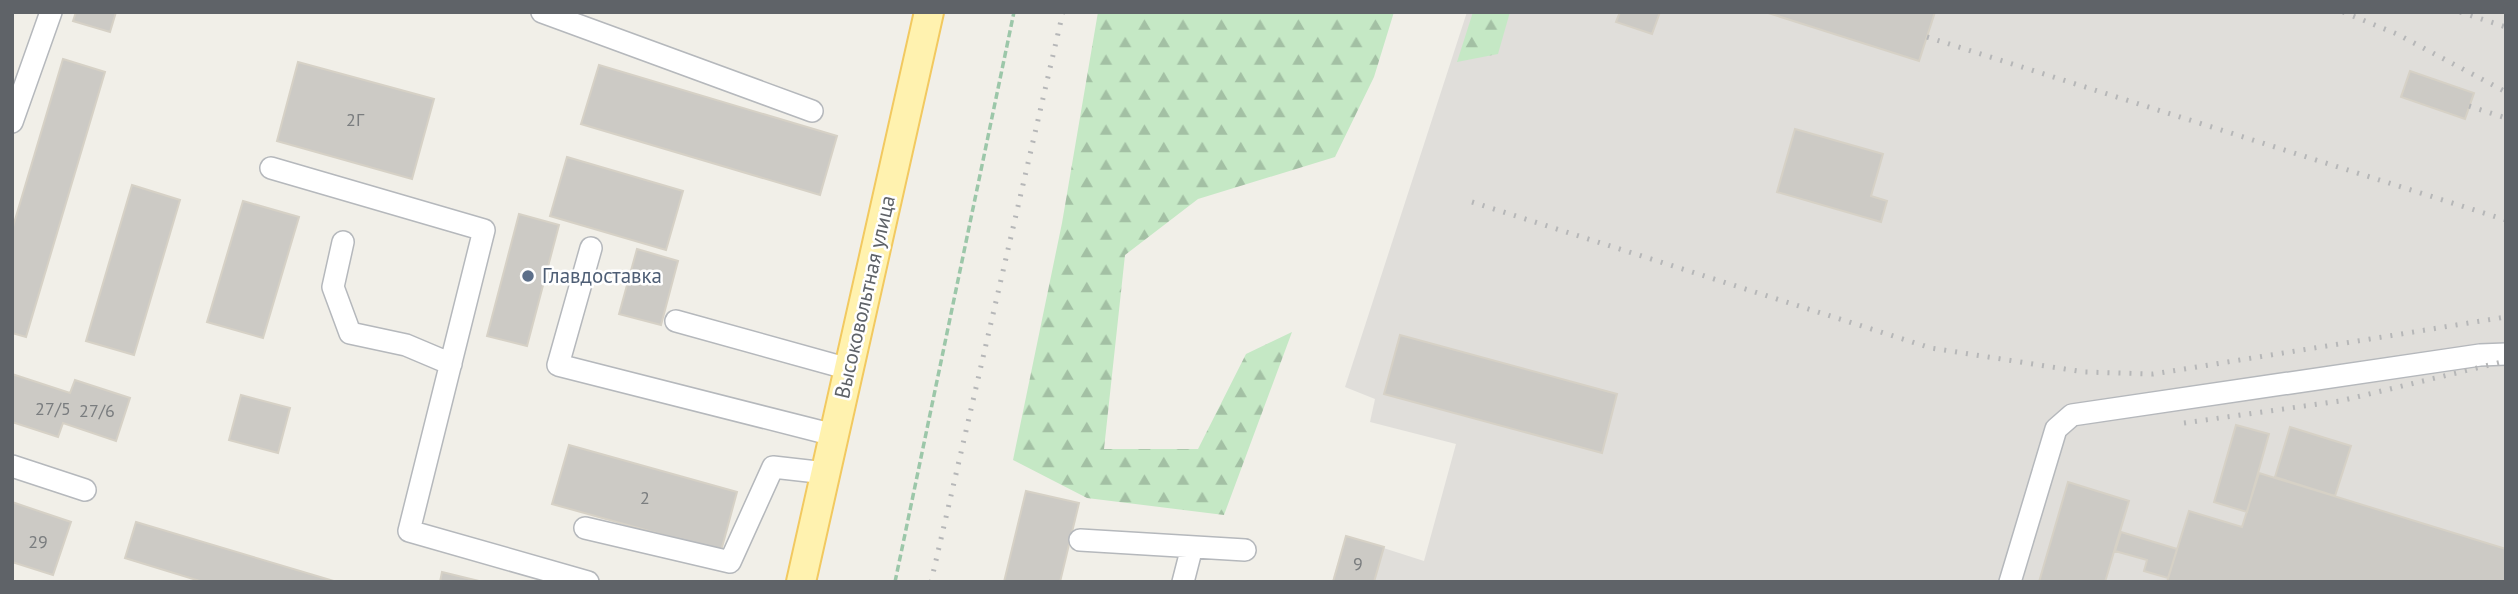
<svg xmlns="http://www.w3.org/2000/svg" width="2518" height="594" viewBox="0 0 2518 594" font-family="'PT Sans',sans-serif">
<defs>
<pattern id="forest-firs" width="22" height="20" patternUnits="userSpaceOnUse" patternTransform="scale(1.75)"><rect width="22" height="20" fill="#c5e8c5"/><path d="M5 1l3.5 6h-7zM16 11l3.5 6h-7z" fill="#a3c0a4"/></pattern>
</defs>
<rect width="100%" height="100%" fill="#f1efe8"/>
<path fill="#e0deda" d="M1467,12h1039v570h-1174l14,-46 78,25 32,-117 -86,-22 5,-23 -30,-12z"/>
<path fill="url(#forest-firs)" d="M1098,12h296l-20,65 -39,80 -137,42 -73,56 -21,194h94l48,-95 46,-22 -68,183 -137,-17 -74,-38 49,-237z
M1473,12h37l-12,42 -41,8z"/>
<path fill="#cccac5" stroke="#d6d1c6" stroke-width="2" d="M76,12h40l-6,20 -37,-11z
M1620,12h40l-8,22 -36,-12z
M1765,12h170l-16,49z
M63,59l42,13 -79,265 -14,-4v-103z
M298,62l136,37 -22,80 -135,-38z
M599,65l238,71 -17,59 -239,-71z
M2410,71l64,22 -9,26 -64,-22z
M1795,129l88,25 -12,42 16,5 -6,21 -104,-30z
M567,157l116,34 -17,59 -116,-34z
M132,185l48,15 -46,155 -48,-14z
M243,201l56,16 -36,121 -56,-16z
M519,214l40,11 -32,121 -40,-10z
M637,249l41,12 -17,64 -42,-11z
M1400,335l217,59 -15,59 -218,-59z
M12,374l58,19 5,-13 55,18 -14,43 -53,-18 -5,14 -46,-15z
M241,395l49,13 -12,45 -49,-13z
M2236,425l33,9 -22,78 -33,-10z
M2290,427l61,19 -16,50 -60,-19z
M569,445l168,47 -16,59 -169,-47z
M2259,473l247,76v33h-339l22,-71 53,16z
M2068,482l61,19 -24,81h-66z
M1026,491l53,12 -19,79h-56z
M12,502l59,20 -18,53 -41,-13z
M136,522l201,60h-134l-78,-24z
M2121,532l56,17 -9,29 -24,-7 3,-11 -32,-9z
M1346,536l38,11 -10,35h-41z
M442,572l41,10h-43z"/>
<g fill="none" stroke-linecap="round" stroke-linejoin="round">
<defs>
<path id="minor" d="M542,12l270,99
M12,122l39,-110
M271,168l213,62 -75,301 179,51
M343,242l-10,45 17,46 56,12 45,19
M591,248l-33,117 276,70
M676,321l173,48
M12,466l73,24
M585,528l145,34 43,-95 53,6
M1080,540l165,10
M1183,582l9,-35
M2010,582l46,-153 16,-14 408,-60 26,-1"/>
<path id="major" d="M801,582l128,-570"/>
</defs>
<use href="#minor" stroke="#b5b8bc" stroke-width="24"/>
<use href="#major" stroke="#f2c960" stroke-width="32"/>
<path stroke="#9cc7a9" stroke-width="3.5" stroke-dasharray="7 3.5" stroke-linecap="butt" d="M895,582l119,-570"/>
<use href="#minor" stroke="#fff" stroke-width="21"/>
<use href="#major" stroke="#fff2af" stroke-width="28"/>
<path stroke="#b6b7b8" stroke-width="5" stroke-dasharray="2 9" stroke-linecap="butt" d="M2343,12l54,22 109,58
M2460,12l46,15
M1927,37l579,183
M2469,106l37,12
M1472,202l459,146 153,24 69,2 353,-57
M2184,423l156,-22 166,-40
M931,582l132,-570"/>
</g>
<circle fill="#5c6f8a" stroke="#fff" stroke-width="2.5" cx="528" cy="276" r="7"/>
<g text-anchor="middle" stroke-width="5" stroke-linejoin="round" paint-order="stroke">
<g font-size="18" fill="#7a7d7f">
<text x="355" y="126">2Г</text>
<text x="53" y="415">27/5</text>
<text x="97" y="417">27/6</text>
<text x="645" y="504">2</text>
<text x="38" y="548">29</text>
<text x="1358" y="570">9</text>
</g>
<g font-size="21" fill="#4e5e75" stroke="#fff" text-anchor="start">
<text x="542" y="283">Главдоставка</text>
</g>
<g font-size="21" fill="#5f6368" stroke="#fff">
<text transform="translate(865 297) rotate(-77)" y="7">Высоковольтная улица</text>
</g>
</g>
<rect width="2518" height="594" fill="none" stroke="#5f6368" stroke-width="28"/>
</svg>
